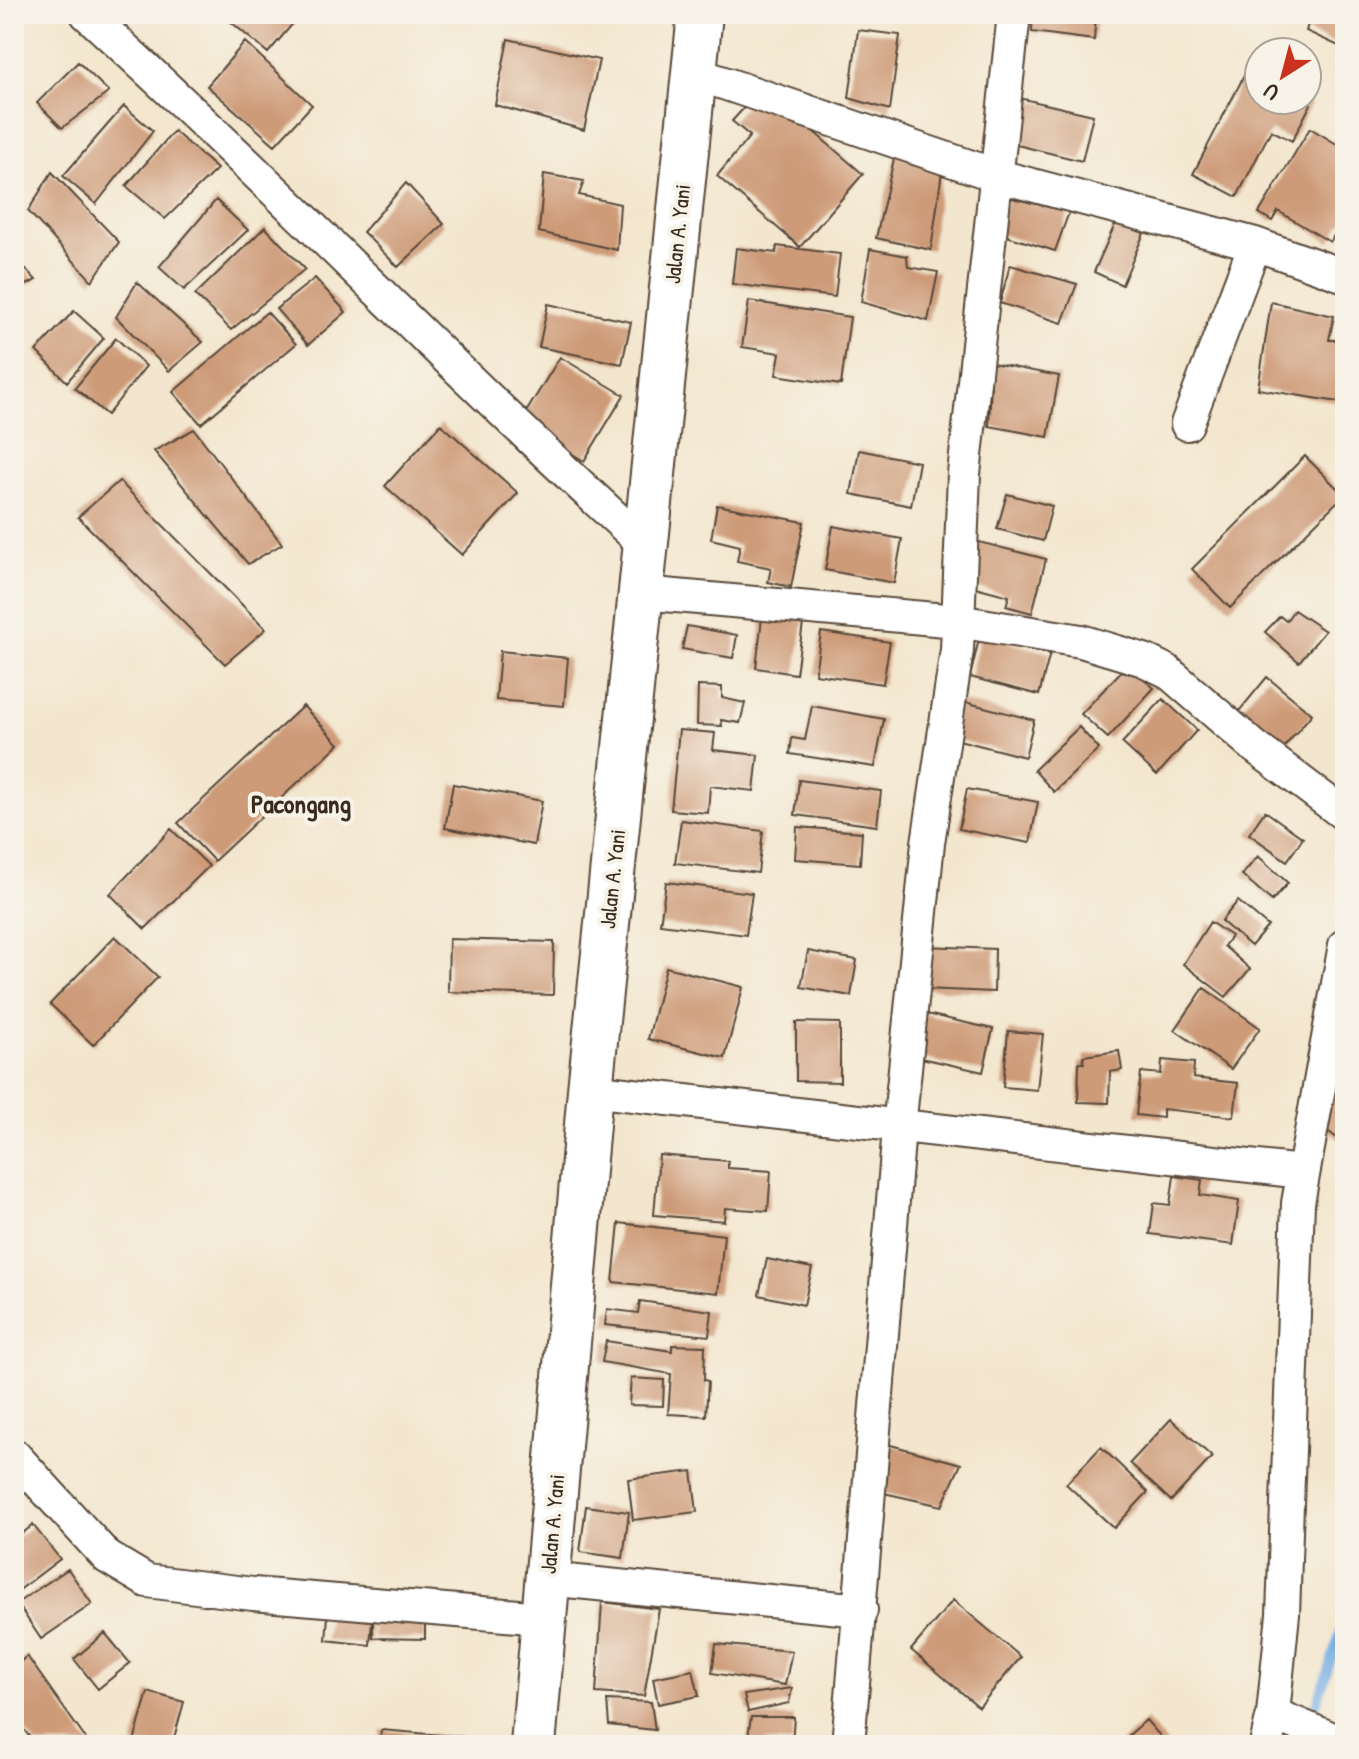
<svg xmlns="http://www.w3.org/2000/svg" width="1359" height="1759" viewBox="0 0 1359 1759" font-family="'Patrick Hand',sans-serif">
<rect width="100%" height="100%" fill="#f7f3e8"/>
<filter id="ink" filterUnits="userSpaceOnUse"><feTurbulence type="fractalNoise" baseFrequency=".0125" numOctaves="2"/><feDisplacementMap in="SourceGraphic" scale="16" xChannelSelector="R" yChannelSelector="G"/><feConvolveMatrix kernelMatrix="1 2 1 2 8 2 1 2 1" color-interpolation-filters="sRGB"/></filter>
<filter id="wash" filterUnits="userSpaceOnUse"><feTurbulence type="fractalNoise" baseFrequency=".006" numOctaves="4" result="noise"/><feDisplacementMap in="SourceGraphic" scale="32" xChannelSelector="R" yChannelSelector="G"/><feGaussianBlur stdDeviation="1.8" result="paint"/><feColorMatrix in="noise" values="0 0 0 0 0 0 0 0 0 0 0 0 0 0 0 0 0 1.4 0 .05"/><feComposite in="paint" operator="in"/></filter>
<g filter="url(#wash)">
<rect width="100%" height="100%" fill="#f3e6ce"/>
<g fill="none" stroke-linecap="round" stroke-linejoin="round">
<path stroke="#70abe1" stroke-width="9" d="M1303,1745l42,-127"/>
</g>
<g id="blocks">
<path fill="#ce9b79" d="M239,14h62l-33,39 -37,-31z
M1033,14h63l-2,26 -62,-8z
M1311,14h34v35l-39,-18z
M858,30l42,5 -10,75 -41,-12z
M508,39l91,21 -15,70 -89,-25z
M245,42l67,63 -37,40 -68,-59z
M78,62l31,30 -47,36 -25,-25z
M1247,70l12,6v24h46l6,4 -19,37 -21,-11 -34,67 -44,-23z
M755,96l31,12 77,66 -63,73 -83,-71 33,-40 -18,-15z
M1019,98l74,17 -11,46 -73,-18z
M124,106l29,25 -57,73 -33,-28z
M1310,128l35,21v69l-15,24 -52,-31 -6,10 -13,-8z
M174,131l43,38 -52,50 -39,-33z
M896,150l47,14 -12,86 -55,-12z
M52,172l67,70 -27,39 -64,-70z
M544,174l40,7 -5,14 41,9 -3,46 -78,-18z
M406,183l38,41 -46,43 -35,-35z
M1008,197l61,15 -14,39 -58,-18z
M216,200l32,30 -64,60 -25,-23z
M1116,222l28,11 -22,52 -28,-13z
M265,227l40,42 -74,61 -36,-35z
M777,246l63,8 -5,43 -103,-13 4,-36 40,5z
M870,249l37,7 1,11 30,5 -10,49 -67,-19z
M14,257l22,23 -22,12z
M1010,265l67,19 -15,39 -62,-20z
M315,278l31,34 -38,33 -32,-36z
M137,282l66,60 -34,29 -53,-54z
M749,301l101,16 -9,68 -65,-10 4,-22 -38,-6z
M1271,302l63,14 -5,24h16v63l-87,-14z
M548,304l83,18 -9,42 -83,-17z
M74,311l30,27 -37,44 -31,-31z
M267,312l29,32 -95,80 -28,-32z
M116,338l30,28 -39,49 -32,-27z
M560,357l64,38 -40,66 -64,-39z
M992,363l67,13 -11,61 -59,-11z
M441,424l77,69 -56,62 -77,-69z
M194,429l88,115 -34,20 -94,-113z
M859,450l60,12 -8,44 -60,-12z
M1305,456l39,39 -114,113 -38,-39z
M119,481l147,148 -41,35 -147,-147z
M1007,494l45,12 -9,35 -46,-12z
M717,505l87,17 -13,65 -23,-5 3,-14 -34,-7 3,-15 -29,-7z
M833,526l69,13 -8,44 -69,-13z
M971,540l75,19 -14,54 -26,-7 3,-10 -49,-13z
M763,610l41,6 -8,58 -40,-6z
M1294,610l31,21 -26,31 -34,-30 15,-16 6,5z
M687,626l50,9 -4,23 -51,-9z
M821,632l69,10 -7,42 -68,-10z
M980,635l70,18 -11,42 -69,-18z
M500,651l68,7 -4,48 -68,-6z
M1128,664l26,24 -46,50 -27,-24z
M1267,677l45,37 -32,38 -45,-36z
M698,686l24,1v11l23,5 -5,20 -19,-3 1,6 -25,-1z
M1163,699l34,31 -40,45 -35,-32z
M961,701l73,19 -9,37 -74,-19z
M303,706l36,38 -125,117 -36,-38z
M812,706l72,13 -9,48 -85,-13 2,-16 13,2z
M1079,727l20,22 -45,43 -20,-22z
M679,730l36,3 -2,17 45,5 -4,36 -44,-5 -2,27 -37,-3z
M799,780l82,11 -4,35 -82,-11z
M453,784l89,17 -8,44 -89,-17z
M967,789l71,13 -8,41 -71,-14z
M1265,811l38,27 -16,23 -38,-27z
M681,820l82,11 -5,42 -83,-10z
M797,827l65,5 -2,32 -65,-5z
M171,829l38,37 -64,63 -35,-35z
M1258,856l30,27 -16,18 -30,-26z
M666,882l86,11 -6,42 -86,-11z
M1238,901l30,25 -17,20 -30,-25z
M1210,922l21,14 -7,10 26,23 -24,28 -43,-33z
M115,936l43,41 -65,68 -43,-41z
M449,939l105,3 -1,53 -105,-3z
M925,946l70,3 -1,43 -71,-3z
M808,951l49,9 -6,36 -50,-9z
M666,967l77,20 -18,71 -77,-19z
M1204,988l56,40 -29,41 -56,-39z
M918,1012l75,17 -10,43 -75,-17z
M796,1022l44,1v59l-44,-1z
M1008,1031l35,3 -6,56 -34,-3z
M1119,1051l3,19 -12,2 -1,31 -31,-1 1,-40 5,1 -1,-7z
M1162,1060l32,3 -1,15 45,5 -4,34 -71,-8v9l-27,-3 5,-43 20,2z
M1345,1077v67l-32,-24z
M659,1155l69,6v7l43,3 -3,40 -43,-3 -1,13 -70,-6z
M1174,1176l28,4 -2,15 39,6 -6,44 -83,-11 4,-31 16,2z
M619,1223l105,12 -6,58 -105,-11z
M767,1259l45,9 -8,37 -45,-10z
M640,1301l72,10 -3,25 -104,-11 2,-16 31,4z
M606,1341l66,10v-6l33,1 -1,34 4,1 -2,35 -38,-2 3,-40 -69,-12z
M631,1378l33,2 -1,26 -34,-1z
M1171,1419l41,38 -41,44 -41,-38z
M887,1444l74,20 -19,42 -63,-14z
M1101,1447l47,45 -34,36 -48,-44z
M692,1471l5,41 -64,8 -5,-41z
M586,1506l43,6 -6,46 -43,-6z
M33,1525l27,34 -42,32 -4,-6v-45z
M68,1569l24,35 -51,35 -24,-36z
M953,1600l68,57 -42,50 -68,-57z
M602,1602l57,7 -15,87 -48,-3z
M373,1613h52v26l-52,-1z
M328,1616l44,5 -2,24 -44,-5z
M105,1633l25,30 -32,26 -24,-30z
M716,1644l76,7 -7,34 -73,-12z
M27,1656l63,89h-54l-22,-28v-50z
M693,1670l6,26 -41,8 -5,-26z
M792,1688l-3,15 -41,9 -4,-17z
M148,1692l36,10 -12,43h-39z
M607,1700l44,2 4,28 -46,-5z
M751,1717h43l-2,26 -45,-1z
M1146,1720l22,25h-50z
M381,1730l107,9 -1,6h-107z"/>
</g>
</g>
<g filter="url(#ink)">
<use href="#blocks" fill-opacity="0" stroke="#574638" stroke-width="2"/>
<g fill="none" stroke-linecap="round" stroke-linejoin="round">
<defs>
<path id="minor" d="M87,14c190,173 368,358 558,531
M694,73l304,103 257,68 90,32
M1187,424l68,-180
M642,593l315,28 124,20 63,19 23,11 88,76 90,68
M590,1090l712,82
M14,1455l93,102 40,24 106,13 289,24
M547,1579l314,31
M1273,1714l72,30
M848,1745l51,-617 29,-285 29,-193 7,-176 50,-460
M1266,1745l7,-31 10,-100 15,-411 47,-258"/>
<path id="highway" d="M533,1745l57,-655 110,-1076"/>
</defs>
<use href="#minor" stroke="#574638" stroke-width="36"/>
<use href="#highway" stroke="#574638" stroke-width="48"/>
<use href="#minor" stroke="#fff" stroke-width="32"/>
<use href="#highway" stroke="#fff" stroke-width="44"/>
</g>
</g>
<g text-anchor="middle" stroke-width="8" stroke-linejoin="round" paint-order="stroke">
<g font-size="22" fill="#3b2a1e" stroke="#f7f3e8">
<text transform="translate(677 234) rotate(-84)" y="8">Jalan A. Yani</text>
<text transform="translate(612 879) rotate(-84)" y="8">Jalan A. Yani</text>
<text transform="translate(552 1524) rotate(-85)" y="8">Jalan A. Yani</text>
</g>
<g font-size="26" font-weight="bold" fill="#3b2a1e" stroke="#f7f3e8">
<text x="301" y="813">Pacongang</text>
</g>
</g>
<rect width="1359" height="1759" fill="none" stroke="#f7f3e8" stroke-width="48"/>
<g transform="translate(1283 76) rotate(216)"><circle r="38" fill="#f7f3e8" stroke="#aca397" stroke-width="2"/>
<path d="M0-6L14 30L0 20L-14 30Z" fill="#c8321e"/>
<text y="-12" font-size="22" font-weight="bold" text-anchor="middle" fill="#3b2a1e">U</text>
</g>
</svg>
